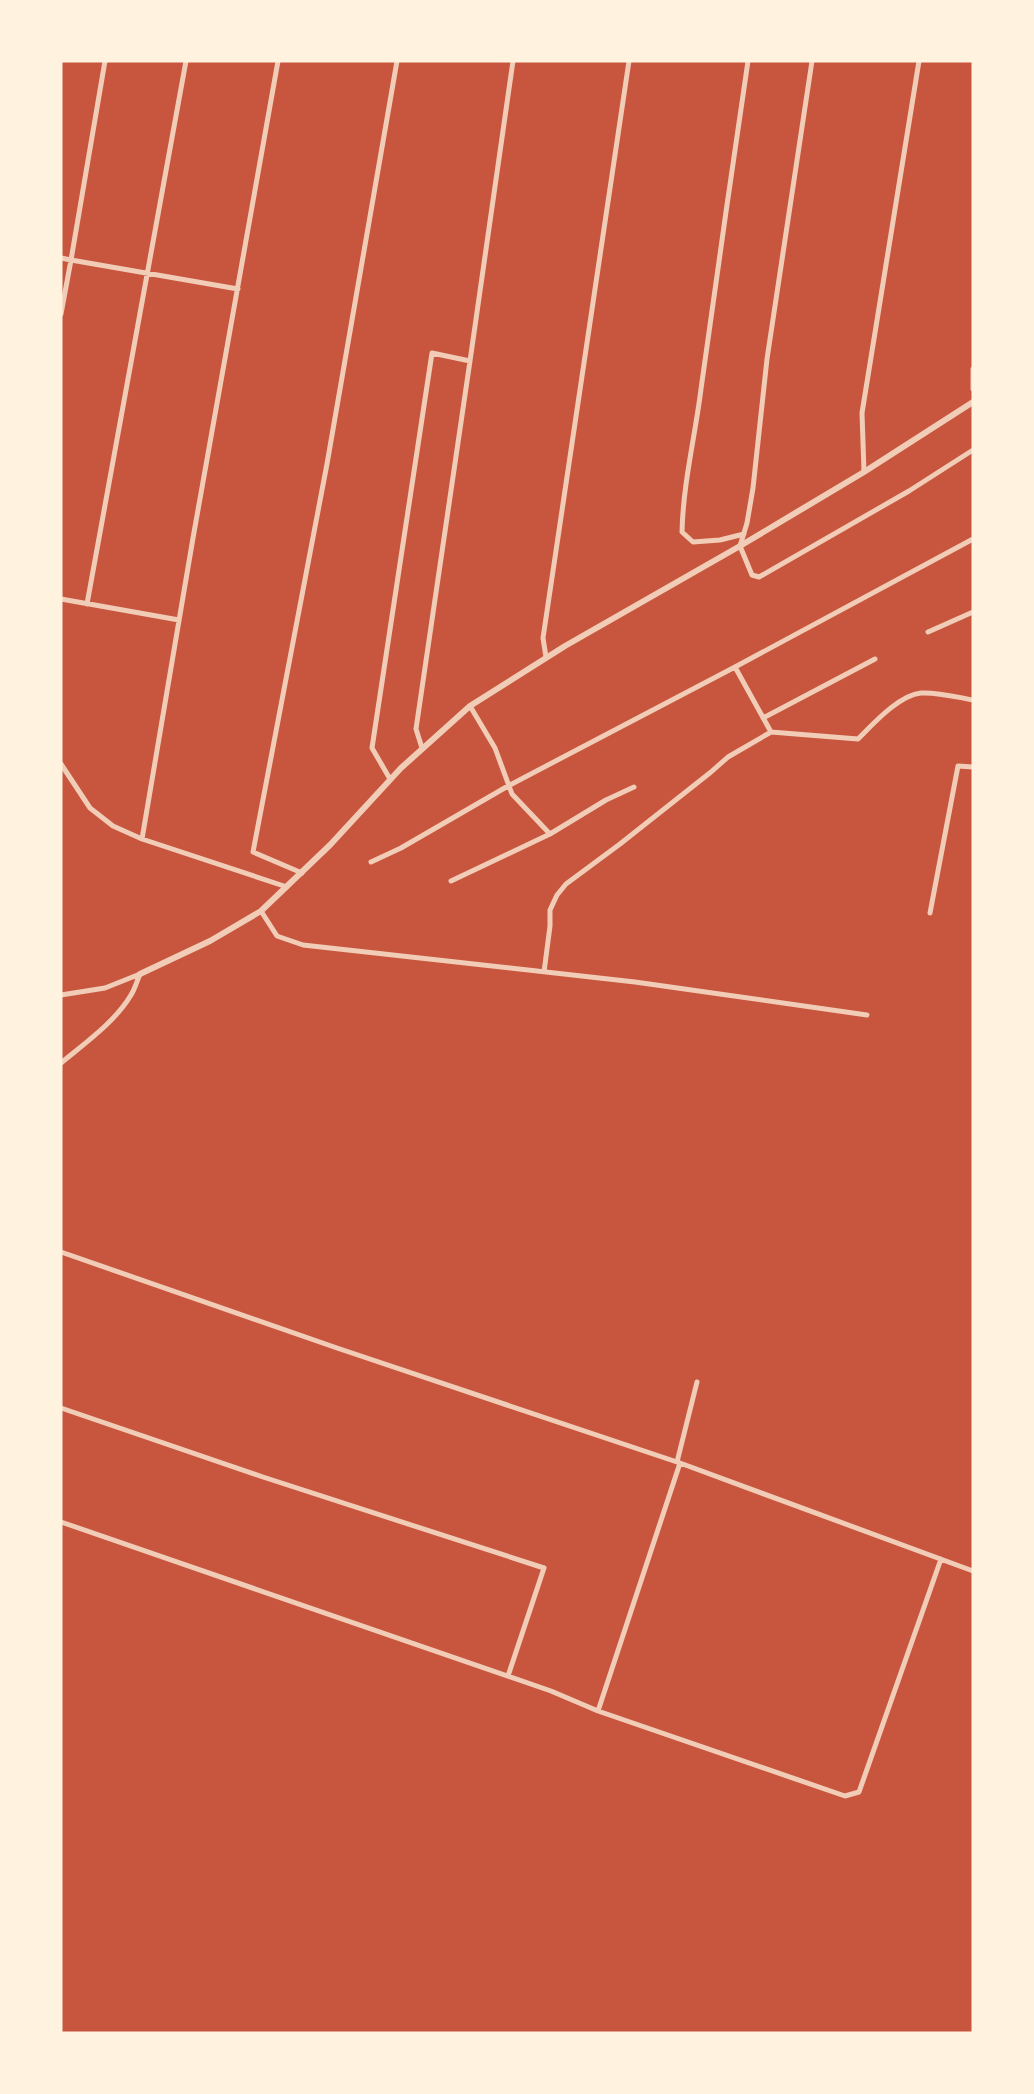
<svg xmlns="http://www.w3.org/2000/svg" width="1034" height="2094" viewBox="0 0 1034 2094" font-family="Overpass,sans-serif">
<rect width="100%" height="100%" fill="#c8553d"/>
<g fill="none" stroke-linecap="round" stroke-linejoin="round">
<path stroke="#f1ccb7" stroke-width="5" d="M812,61l-45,298 -14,129 -6,35 -7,23 12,29 7,2 150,-86 64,-41
M61,258l10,2 34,-199
M61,314l10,-54 167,29
M973,369v20
M864,472l-2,-59 57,-352
M744,534l-24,6 -27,2 -11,-10c1,-48 13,-95 19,-143 15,-109 31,-219 47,-328
M61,599l118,21
M87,604l99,-543
M928,632l45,-20
M546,657l-3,-19 86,-577
M470,706l25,42 17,46 38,40
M763,718l112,-59
M771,732l-36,-65 238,-128
M422,748l-6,-19 54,-368
M61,764l29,44 23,18 29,13 145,48
M390,779l-18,-31 60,-395 38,8 43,-300
M142,839l51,-301 85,-477
M371,862l30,-14 107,-62 227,-119
M302,873l-49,-21 74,-388 70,-403
M451,881l99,-47 56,-34 28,-13
M261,911l16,25 26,9 332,37 232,33
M930,913l28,-147 15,1
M544,972l6,-46v-16l7,-15 9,-11 54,-40 91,-72 17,-15 43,-25 87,7c15,-15 41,-44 63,-46 17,-1 35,4 52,7
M61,995l44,-7 35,-14
M61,1063c24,-20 54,-41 70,-68 4,-6 6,-14 9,-21
M61,1252l276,96 343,115 293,108
M61,1408l202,69 281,91 -36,108
M677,1462l20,-80
M61,1522l490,169 47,20 247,85 14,-4 82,-233
M598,1711l82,-248"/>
<path stroke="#f1ccb7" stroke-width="6" d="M140,974l70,-33 51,-30 69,-66 71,-77 69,-62 95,-60 175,-100 124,-74 109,-70"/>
</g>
<rect width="1034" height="2094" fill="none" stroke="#fff3e0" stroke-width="125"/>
</svg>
